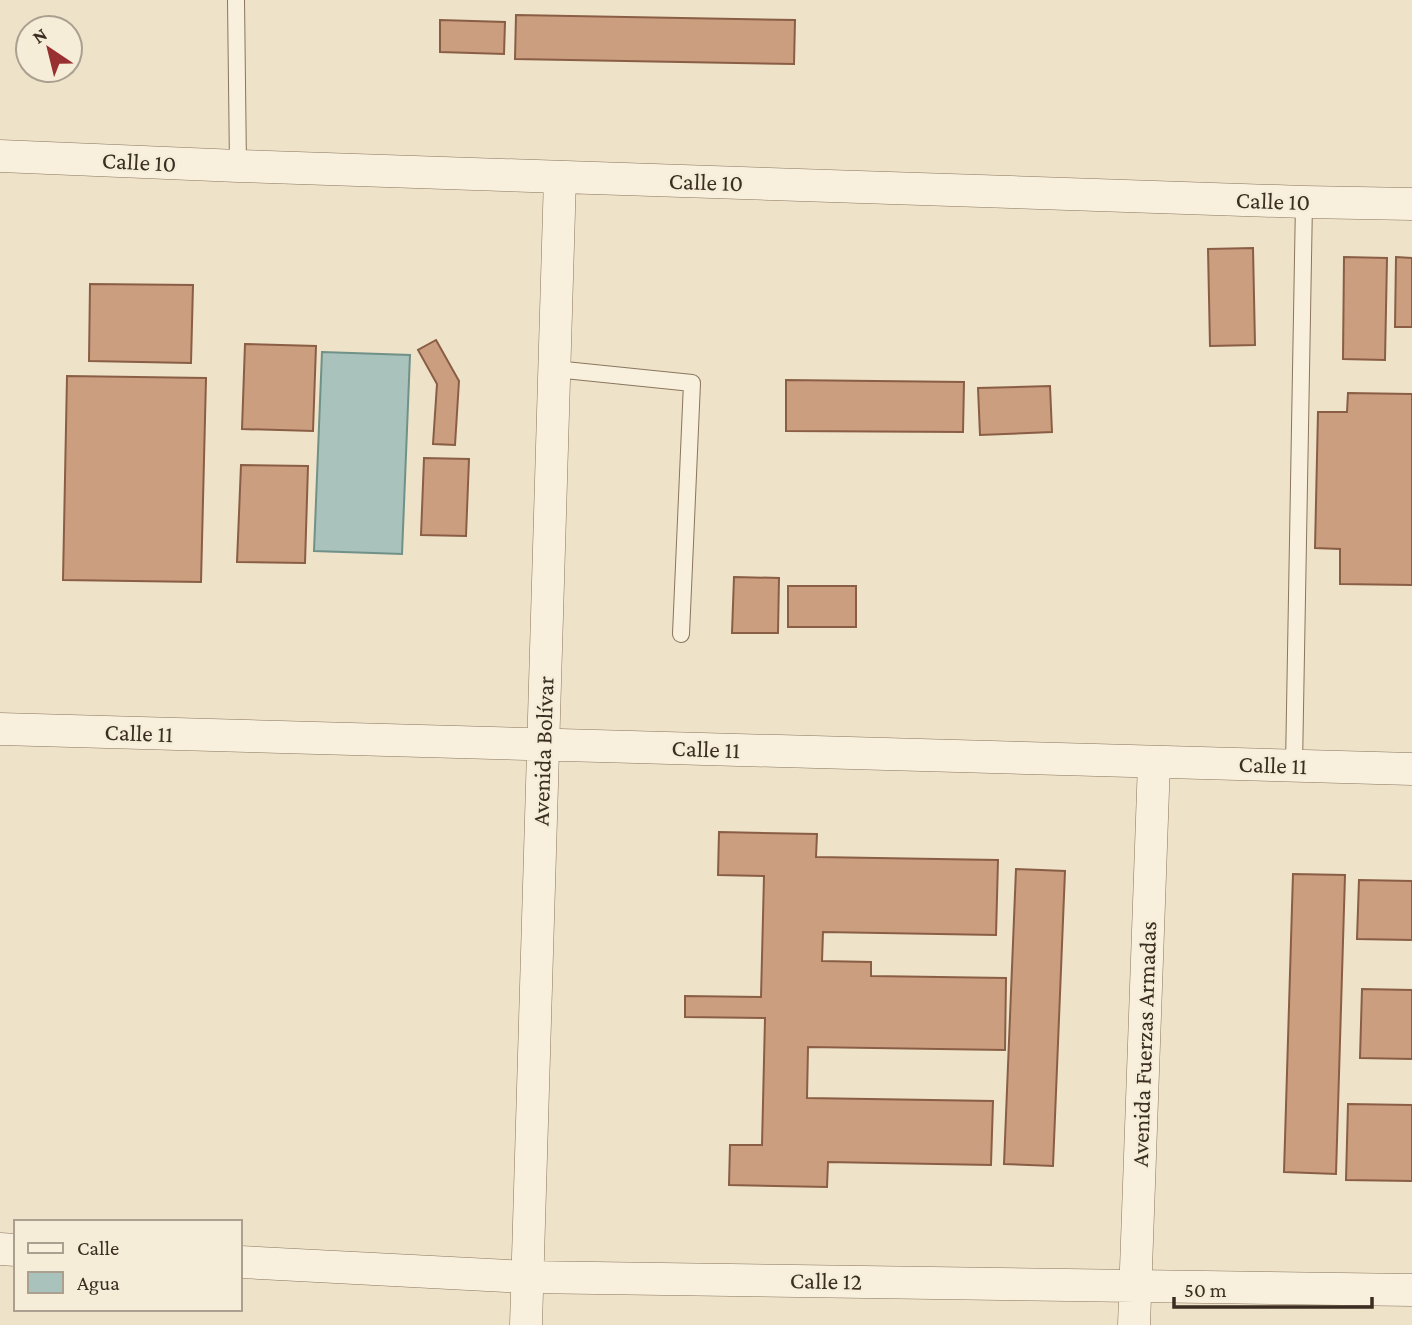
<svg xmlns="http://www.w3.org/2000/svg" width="1412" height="1325" viewBox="0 0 1412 1325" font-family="'Crimson Pro',serif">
<rect width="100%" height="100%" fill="#eee2c9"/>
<path fill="#a9c2bb" stroke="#709188" stroke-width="2" d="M322,352l88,3 -8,199 -88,-3z"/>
<path fill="#cb9e80" stroke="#895e44" stroke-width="2" d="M516,15l279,5 -1,44 -279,-5z
M440,20l65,2 -1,32 -64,-2z
M1253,248l2,97 -45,1 -2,-97z
M1344,257l43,1 -2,102 -42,-1z
M1396,257l16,1v69h-17z
M90,284l103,1 -2,78 -102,-2z
M436,340l23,41 -4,64 -22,-1 4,-60 -19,-34z
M245,344l71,2 -3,85 -71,-2z
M67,376l139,2 -5,204 -138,-2z
M786,380l178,2 -1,50 -177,-1z
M1050,386l2,46 -72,3 -2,-47z
M1348,393l64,1v191l-72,-1v-35l-25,-1 3,-136h29z
M424,458l45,1 -3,77 -45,-1z
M241,465l67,1 -3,97 -68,-1z
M734,577l45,1 -1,55h-46z
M788,586h68v41h-68z
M719,832l98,2 -1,23 182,3 -2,75 -173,-3 -1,29 49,1v14l135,2 -1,72 -197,-3 -1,51 186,3 -2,64 -163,-3 -1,25 -98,-2 1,-40h32l3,-127 -80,-1v-21l76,1 3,-121 -46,-1z
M1016,869l49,2 -12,295 -49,-2z
M1293,874l52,1 -9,299 -52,-2z
M1359,880l53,1v59l-55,-1z
M1362,989l50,1v69l-52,-1z
M1348,1104l64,1v76l-66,-1z"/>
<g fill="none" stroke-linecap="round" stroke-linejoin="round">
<defs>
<path id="lane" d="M236,0l2,166
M555,369l137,14 -11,251
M1294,766l10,-564"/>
<path id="street" d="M0,156l238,10 1066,36 108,2
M0,729l1412,40
M0,1249l16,1
M240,1262l287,15 885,13
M526,1325l34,-1148
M1134,1325l20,-563"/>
</defs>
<use href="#lane" stroke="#8a755e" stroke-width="18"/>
<use href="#street" stroke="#8a755e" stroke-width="33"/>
<use href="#lane" stroke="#f8f0dc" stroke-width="16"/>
<use href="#street" stroke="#f8f0dc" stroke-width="32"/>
</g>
<g text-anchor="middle" stroke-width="5" stroke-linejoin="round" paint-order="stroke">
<g font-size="24" fill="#3b2d21" stroke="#f5edd8">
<text transform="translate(139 162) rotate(3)" y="8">Calle 10</text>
<text transform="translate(706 182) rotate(2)" y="8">Calle 10</text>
<text transform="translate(1273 201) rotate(2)" y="8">Calle 10</text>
<text transform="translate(139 733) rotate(2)" y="8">Calle 11</text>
<text transform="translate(706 749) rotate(2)" y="8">Calle 11</text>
<text transform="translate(543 751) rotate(-88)" y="8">Avenida Bolívar</text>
<text transform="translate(1273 765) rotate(2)" y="8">Calle 11</text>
<text transform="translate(1144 1044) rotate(-88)" y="8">Avenida Fuerzas Armadas</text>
<text transform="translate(826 1281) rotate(1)" y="8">Calle 12</text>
</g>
</g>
<rect x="14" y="1220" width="228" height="91" fill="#f5edd8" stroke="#aba08f" stroke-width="2"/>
<rect x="28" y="1243" width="35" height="10" fill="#f8f0dc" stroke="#aba08f" stroke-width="2"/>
<text x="77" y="1255" font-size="21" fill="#3b2d21">Calle</text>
<rect x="28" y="1272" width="35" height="21" fill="#a9c2bb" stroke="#aba08f" stroke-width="2"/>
<text x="77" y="1290" font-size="21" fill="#3b2d21">Agua</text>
<g transform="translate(49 49) rotate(325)"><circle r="33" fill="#f5edd8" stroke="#aba08f" stroke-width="2"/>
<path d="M0-5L12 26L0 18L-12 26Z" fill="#982f31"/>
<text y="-10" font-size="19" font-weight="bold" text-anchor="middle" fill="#3b2d21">N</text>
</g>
<path d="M1174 1297v10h198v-10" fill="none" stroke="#3b2d21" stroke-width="3.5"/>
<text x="1184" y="1297" font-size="21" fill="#3b2d21" stroke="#f5edd8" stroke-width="5" paint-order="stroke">50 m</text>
</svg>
